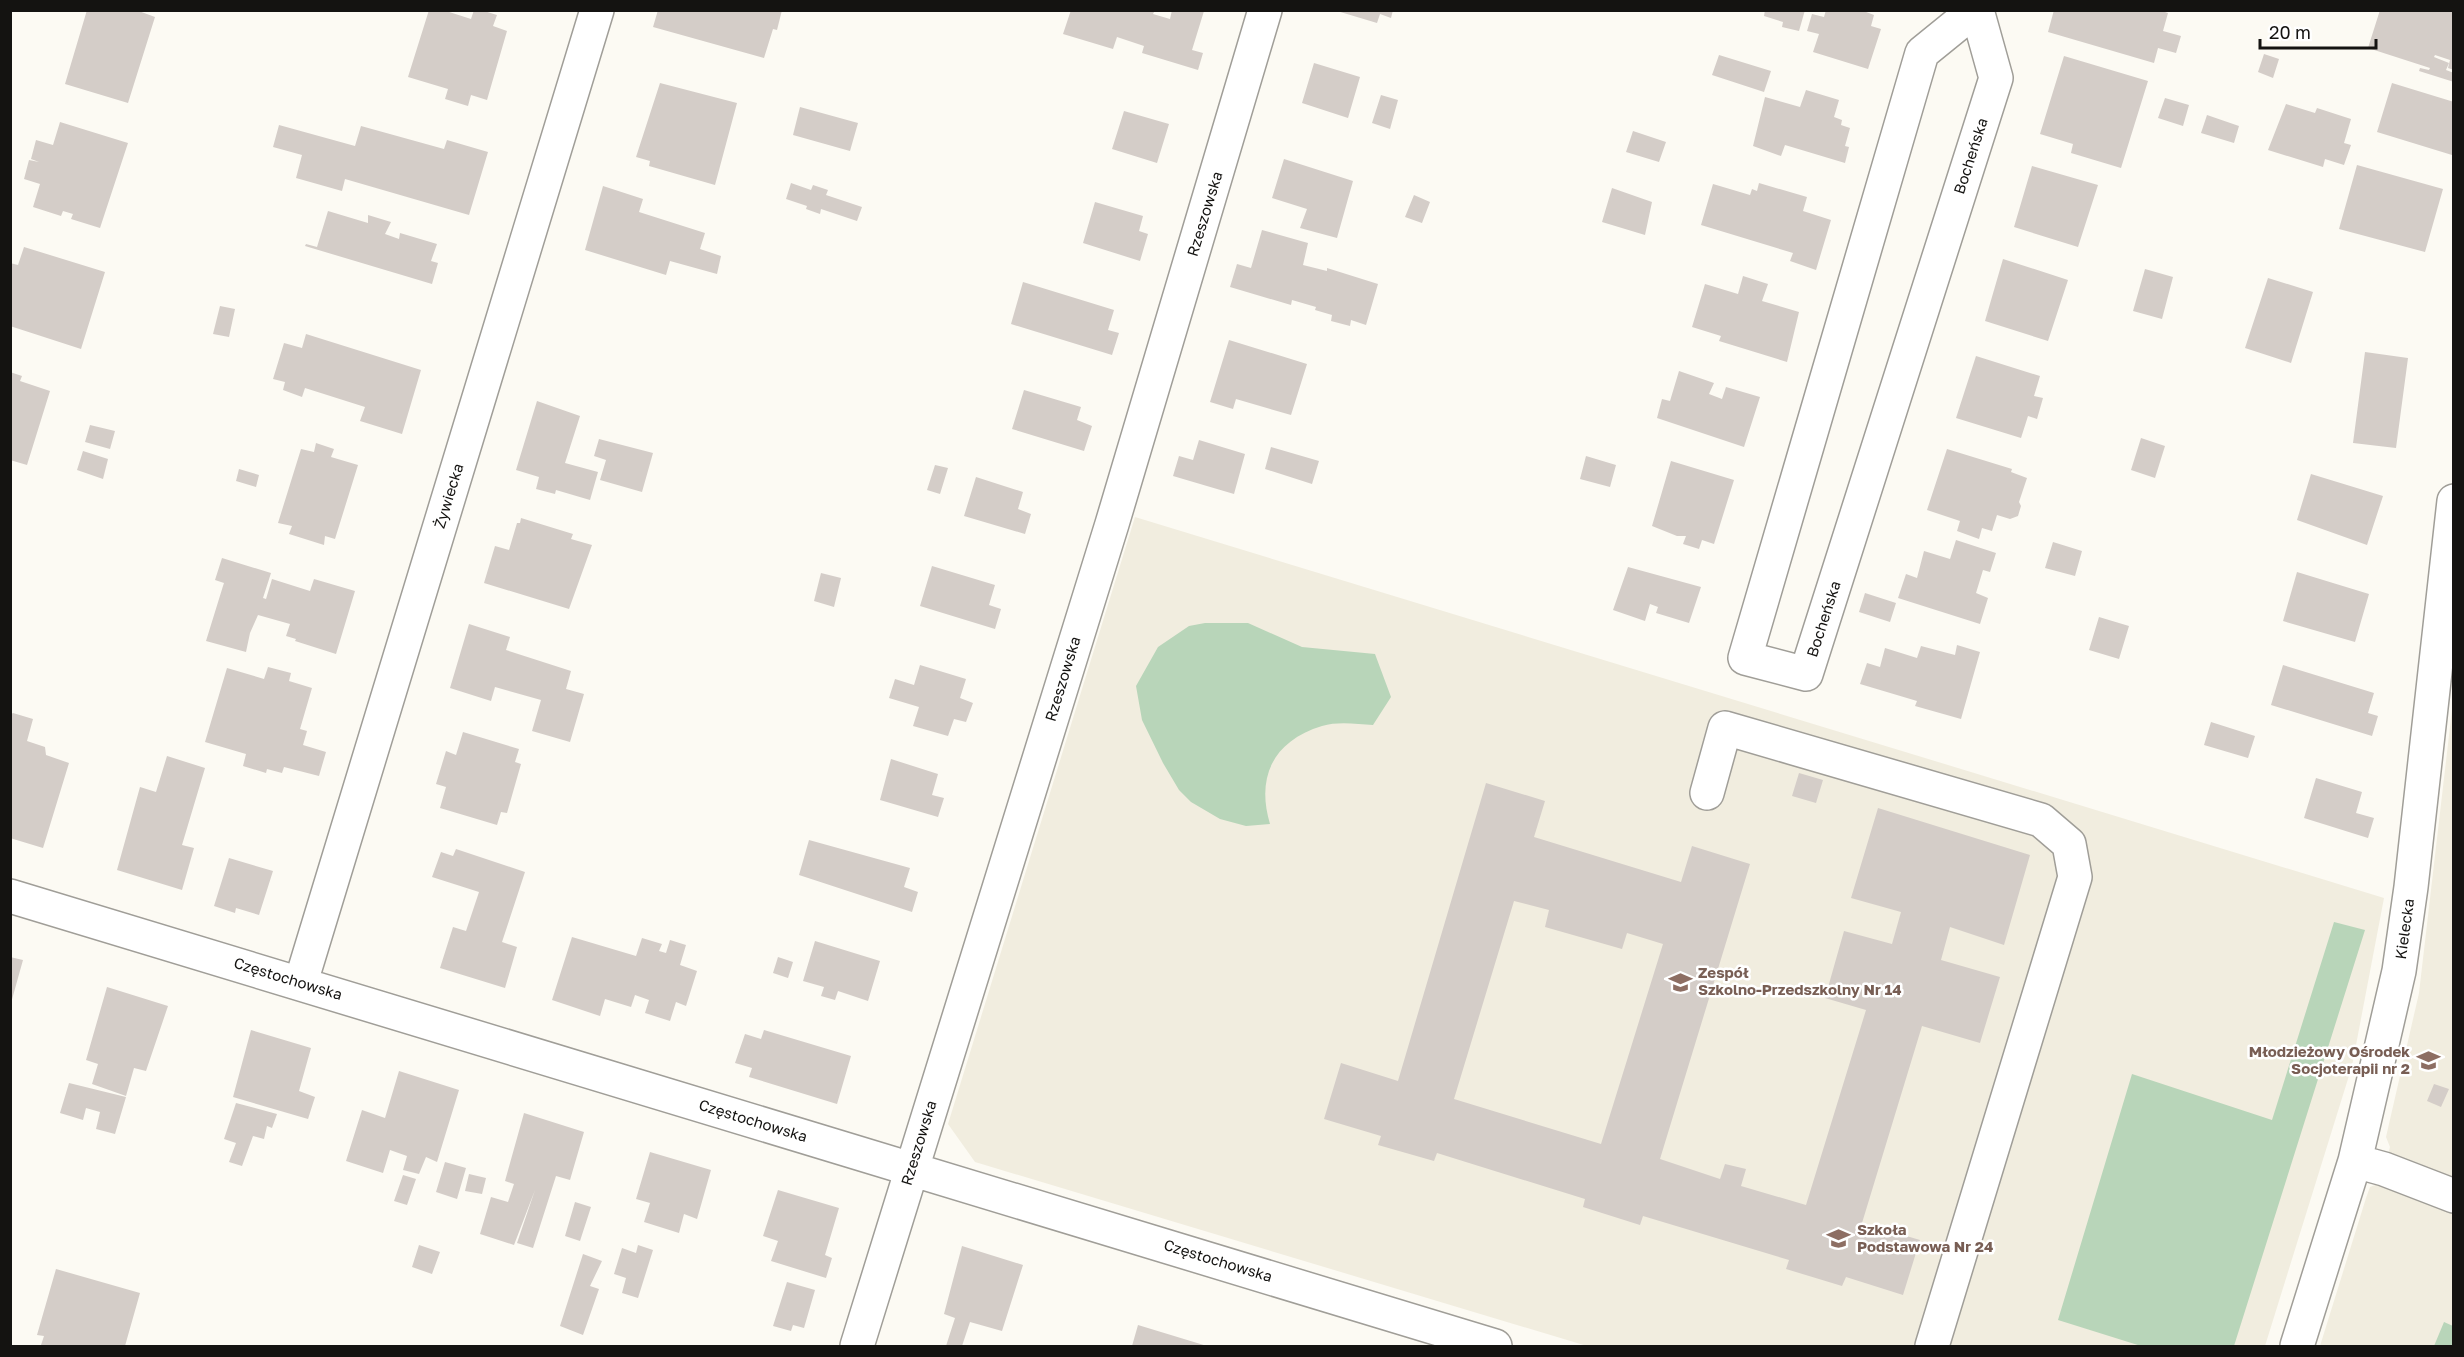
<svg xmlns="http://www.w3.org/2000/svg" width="2464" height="1357" viewBox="0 0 2464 1357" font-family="'Golos Text',sans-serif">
<rect width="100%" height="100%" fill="#fcfaf3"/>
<path fill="#f1eddf" d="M1135,517l1249,381 -32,168 -87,280h-678l-612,-184 -27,-38z
M2453,701v645h-133l46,-148 4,-11 10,-4 10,-36 -4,-10 33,-144z"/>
<path fill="#b8d5b9" d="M1205,623h43l54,24 73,7 16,43 -18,28c-16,-1 -35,-4 -51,1 -49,15 -66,51 -52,98l-24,2 -26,-7 -29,-17 -12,-12 -16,-27 -21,-43 -6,-34 22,-39 31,-21z
M2334,922l31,8 -131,416h-93l-83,-26 74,-246 140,46z
M2444,1322l9,4v20h-19z"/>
<path fill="#d4cdc8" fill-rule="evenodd" d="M87,10h49l19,7 -27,86 -63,-19z
M429,10h14l28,9 3,-9h7l16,5 -4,11 14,5 -20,69 -16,-5 -3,11 -23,-7 3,-10 -40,-12z
M658,10h124l-5,20 -4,-1 -9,29 -111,-31z
M1071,10h84l-2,4 17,5 2,-9 32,1 -12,39 11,3 -5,17 -56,-17 2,-7 -27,-9 -4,12 -50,-15z
M1393,10l-2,8 -11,-4 -3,9 -40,-12z
M1765,10h40l-6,21 -17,-4 1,-5 -19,-6z
M1826,10h35l13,5 -3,11 10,3 -13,40 -55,-17 6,-18 -12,-3 5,-17 12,3z
M2054,10h105l9,3 -5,18 18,5 -5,17 -18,-5 -4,15 -106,-31z
M2380,10h74v60l-6,-2 2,-8 -15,-5 -1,2 15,6 -3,7 8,3v9l-35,-11 1,-3 9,2 1,-2 -62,-20z
M2264,54l15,5 -6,19 -15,-6z
M1719,55l52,16 -7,21 -52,-17z
M2064,56l84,25 -27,87 -50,-15 2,-9 -33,-10z
M1314,63l46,14 -12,41 -46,-15z
M660,83l77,20 -22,82 -66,-19 1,-5 -14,-4z
M2392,83l62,19 -2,53 -75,-23z
M1806,90l33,10 -5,17 8,3 -1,5 9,3 -5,18 4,1 -4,16 -60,-18 -4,11 -28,-10 12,-49 35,10z
M1381,95l17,5 -8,29 -18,-6z
M2165,98l24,7 -6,21 -25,-8z
M2286,104l29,9 2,-5 34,11 -7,24 7,2 -7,20 -19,-6 -2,8 -55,-17z
M800,107l58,16 -8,28 -57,-16z
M1124,111l45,13 -12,39 -45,-14z
M2207,115l32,11 -5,17 -33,-10z
M60,122l68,21 -28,85 -29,-9 2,-5 -10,-3 -2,5 -28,-9 7,-23 -16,-5 5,-19 10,2 -8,-3 5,-19 17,5z
M279,125l76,21 6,-20 83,23 3,-9 41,12 -19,63 -124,-36 -3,12 -46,-13 6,-23 -29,-8z
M1633,131l33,11 -7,20 -33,-10z
M1284,159l69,22 -16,57 -37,-10 7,-19 -35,-11z
M2357,165l86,24 -18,63 -86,-23z
M2032,166l66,19 -20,62 -64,-20z
M791,183l20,7 2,-5 15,5 -2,5 36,12 -5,14 -36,-12 -1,5 -14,-5 1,-3 -21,-7z
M1759,183l48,14 -4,14 28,9 -15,50 -26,-9 3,-8 -92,-28 12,-41 37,11 2,-6 5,2z
M603,186l40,13 -4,13 66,21 -5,16 21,7 -4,18 -47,-13 -4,14 -81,-25z
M1612,188l40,14 -7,33 -43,-13z
M1414,195l16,7 -8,21 -17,-6z
M1095,202l48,14 -4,15 9,3 -8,27 -57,-18z
M328,211l40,12v-8l23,7 -6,12 14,5 1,-6 37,11 -6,17 7,2 -6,21 -127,-38 1,-2 11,3z
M1262,230l46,13 -5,22 24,6v-3l51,16 -12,41 -15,-5 -1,6 -19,-5 1,-6 -17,-5 1,-3 -24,-7 -1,5 -61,-18 7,-23 14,4z
M24,247l81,25 -24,77 -71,-23v-63l8,2z
M2003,259l65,21 -20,61 -63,-20z
M2145,269l28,8 -11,42 -29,-8z
M1743,276l25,8 -6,17 37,11 -12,50 -68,-21 2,-5 -29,-9 13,-43 33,10z
M2268,278l45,14 -22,71 -46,-15z
M1023,282l91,28 -6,20 11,3 -7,22 -101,-31z
M220,306l15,3 -6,28 -16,-3z
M306,334l115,36 -19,64 -42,-13 5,-14 -60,-19 -3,9 -19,-7 2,-8 -12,-3 11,-36 18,5z
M1229,340l78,24 -16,51 -55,-16 -3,10 -23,-7z
M2365,352l43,6 -12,90 -43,-5z
M1976,356l64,20 -6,20 9,2 -6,21 -9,-3 -7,22 -65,-20z
M1679,371l35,12 -5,11 13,5 4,-12 34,10 -16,50 -87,-29 5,-19 8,2z
M10,372l12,4 -2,5 30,10 -23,74 -17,-5z
M1024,390l57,17 -4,13 15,6 -8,25 -72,-22z
M537,401l43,15 -15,47 33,9 -8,28 -34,-10 -1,4 -19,-5 3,-12 -23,-7z
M90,425l25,6 -5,18 -25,-7z
M2141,438l24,8 -10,32 -24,-8z
M599,439l54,14 -11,39 -42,-12 6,-20 -12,-4z
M1199,440l46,14 -11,40 -61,-18 6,-20 14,4z
M316,443l18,6 -3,8 27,8 -23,74 -10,-3 -1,9 -35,-11 3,-8 -14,-3 23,-74 13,3z
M1271,447l48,14 -7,23 -47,-15z
M1947,449l65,20 -1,3 16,6 -8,24 2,4 -3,10 -8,3 -13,-4 -5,16 -10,-3 -3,11 -22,-8 3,-10 -33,-11z
M83,451l25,8 -5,20 -26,-9z
M1586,456l30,9 -6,22 -30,-8z
M1671,461l63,19 -20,64 -12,-4 -3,9 -16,-5 3,-8h-9l-25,-10z
M935,465l13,3 -8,26 -13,-4z
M239,469l20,6 -3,12 -20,-6z
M2311,474l72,22 -16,49 -70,-25z
M976,477l47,15 -5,17 13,5 -6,20 -61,-18z
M521,518l52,16 -2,5 21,6 -23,64 -85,-26 11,-37 14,4 8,-27h3z
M1956,540l40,13 -6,19 -7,-2 -7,23 12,5 -8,26 -82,-26 8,-24 11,4 7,-27 26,8z
M2053,542l29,9 -7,25 -30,-8z
M222,558l49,15 -8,25 3,1 6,-20 38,12 4,-12 41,12 -19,63 -41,-13 1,-2 -10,-3 4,-12 -32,-9 -8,18 -4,19 -40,-11 17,-55 1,-3 -9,-3z
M932,566l63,19 -6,20 12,4 -6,20 -75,-23z
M1628,567l73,20 -12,36 -33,-10 2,-6 -8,-3 -5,17 -32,-11z
M2297,572l72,22 -14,48 -72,-21z
M821,573l20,5 -7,29 -20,-6z
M1865,593l31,10 -6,19 -31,-10z
M2099,617l30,9 -10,33 -30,-9z
M469,624l41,13 -4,13 65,21 -5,18 18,5 -14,48 -38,-11 9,-31 -46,-13 -4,14 -41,-13z
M1957,645l23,7 -19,67 -46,-13 2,-5 -57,-17 7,-21 13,4 5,-19 32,10 4,-12 34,9z
M920,665l46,14 -6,19 13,5 -7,19 -12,-3 -6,17 -35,-10 6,-19 -30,-9 6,-19 19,6z
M2283,665l91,28 -6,20 10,3 -6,20 -101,-31z
M268,667l23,6 -2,8 23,7 -12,41 7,2 -4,14 23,7 -7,24 -35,-9 -2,6 -15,-4 -1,4 -23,-7 3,-12 -41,-12 22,-74 37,11z
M13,713l20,6 -6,22 18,6 1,8 23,8 -26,85 -33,-10v-123z
M2211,722l44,14 -7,22 -44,-13z
M463,732l56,17 -4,13 6,2 -14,49 -6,-1 -4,13 -57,-17 6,-21 -10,-3 10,-33 10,4z
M167,756l38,12 -23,77 12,3 -12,42 -65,-20 23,-83 16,5z
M891,759l47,15 -6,21 12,3 -6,19 -58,-17z
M1799,773l24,7 -7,23 -24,-7z
M2316,778l46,14 -6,21 18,5 -6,20 -64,-20z
M1486,783l59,18 -11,36 147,45 11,-36 58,18 -90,295 60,20 5,-15 21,5 -5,17 65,19 60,-195 -41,-12 19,-67 48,13 9,-32 -50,-14 27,-90 152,47 -26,90 -54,-18 -9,33 59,17 -20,66 -58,-17 -60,197 58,17 -17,55 -57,-18 -4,9 -56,-17 3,-9 -146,-44 -3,9 -57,-18 2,-8 -148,-46 -3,8 -56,-16 3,-9 -57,-17 17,-56 57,18zM1514,901l35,9 -4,17 77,22 5,-16 36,11 -62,200 -147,-45z
M809,840l101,28 -6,19 14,5 -6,20 -113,-37z
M456,849l69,23 -23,70 15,5 -12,41 -65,-20 13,-41 13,4 13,-39 -47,-15 9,-25 12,4z
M229,858l44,13 -14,44 -23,-7 -1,5 -21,-7z
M572,937l64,19 6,-18 20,6 -3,7 7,2 4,-13 16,5 -6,20 17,6 -11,35 -10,-4 -6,19 -25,-8 4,-13 -14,-5 -4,12 -26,-8 -5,17 -48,-16z
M815,941l65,20 -12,40 -30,-10 -3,9 -14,-4 3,-9 -21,-6z
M10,957l13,3 -12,43h-1z
M778,957l15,5 -5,16 -15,-5z
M107,987l61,19 -22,65 -12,-3 -8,28 -34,-12 6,-20 -12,-4z
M251,1030l60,18 -12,43 16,6 -7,22 -75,-22z
M764,1030l87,26 -14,48 -88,-27 3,-9 -17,-5 10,-29 16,5z
M399,1071l60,19 -22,72 -11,-5 -7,17 -16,-4 4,-14 -17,-6 -7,23 -37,-12 16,-51 23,8z
M69,1083l57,14 -11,37 -19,-5 4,-17 -14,-4 -3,12 -23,-7z
M2434,1084l15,5 -8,18 -14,-6z
M236,1103l41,11 -5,14 -5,-2 -3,13 -11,-3 -11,30 -13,-4 7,-19 -12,-4z
M524,1113l60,19 -14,48 -14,-4 -23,72 -16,-5 18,-53 -21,55 -34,-11 11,-37 17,5 6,-18 -9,-3z
M650,1152l61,18 -14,49 -13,-5 -5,19 -35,-11 6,-19 -14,-4z
M445,1162l21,6 -9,31 -21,-7z
M469,1174l17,4 -4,16 -17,-3z
M403,1175l13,4 -9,26 -13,-4z
M778,1190l61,18 -14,47 7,3 -6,20 -55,-17 7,-20 -15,-5z
M575,1202l16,5 -11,34 -15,-5z
M419,1245l21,7 -8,22 -20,-7z
M638,1245l15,5 -15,48 -16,-5 4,-15 -12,-4 8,-26 14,5z
M962,1246l61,19 -21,66 -32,-9 -8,24h-16l9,-28 -11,-4z
M583,1254l19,7 -12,25 9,3 -16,46 -23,-9z
M56,1269l84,24 -15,53 -84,-1 3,-9 -7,-1z
M787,1282l28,8 -11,38 -11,-3 -2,6 -18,-5z
M1138,1325l69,21h-75z"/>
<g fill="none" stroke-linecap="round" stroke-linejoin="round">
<defs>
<path id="minor" d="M1975,10l-53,43 -177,605 61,16 190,-596 -19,-68
M1707,793l18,-65 316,92 28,24 6,33 -143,469
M10,896l1485,450
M301,982l296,-972
M2355,1161l29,8 70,27
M857,1346l255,-822 153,-514
M2297,1346l58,-185 44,-190 12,-84 43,-386"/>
</defs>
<use href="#minor" stroke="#a09e98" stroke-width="36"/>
<use href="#minor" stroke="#fff" stroke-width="33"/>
</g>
<defs>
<symbol id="school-bare" viewBox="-9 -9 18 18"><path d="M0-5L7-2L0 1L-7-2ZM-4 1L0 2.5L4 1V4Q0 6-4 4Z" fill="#8d6e63" stroke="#fff" stroke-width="2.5" paint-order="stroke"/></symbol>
</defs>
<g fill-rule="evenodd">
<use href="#school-bare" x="1664" y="966" width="33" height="33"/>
<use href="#school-bare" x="2412" y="1044" width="33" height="33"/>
<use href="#school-bare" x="1822" y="1222" width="33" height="33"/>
</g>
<g text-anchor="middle" stroke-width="5" stroke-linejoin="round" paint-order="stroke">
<g font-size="15" fill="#141311" stroke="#fff">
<text transform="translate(1971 156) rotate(-72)" y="5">Bocheńska</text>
<text transform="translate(1205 214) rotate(-73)" y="5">Rzeszowska</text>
<text transform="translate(449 496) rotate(-73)" y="5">Żywiecka</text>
<text transform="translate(1824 619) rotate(-72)" y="5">Bocheńska</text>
<text transform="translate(1063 679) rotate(-73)" y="5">Rzeszowska</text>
<text transform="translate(2405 929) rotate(-82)" y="5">Kielecka</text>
<text transform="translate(288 979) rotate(17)" y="5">Częstochowska</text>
<text transform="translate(753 1121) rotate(17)" y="5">Częstochowska</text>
<text transform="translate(919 1143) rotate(-73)" y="5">Rzeszowska</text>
<text transform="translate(1218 1261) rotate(17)" y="5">Częstochowska</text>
</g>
<g font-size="15" font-weight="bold" fill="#785e54" stroke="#fff" text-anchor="start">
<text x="1698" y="978">Zespół<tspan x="1698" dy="17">Szkolno-Przedszkolny Nr 14</tspan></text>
<text x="2410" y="1057" text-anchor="end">Młodzieżowy Ośrodek<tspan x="2410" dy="17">Socjoterapii nr 2</tspan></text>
<text x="1857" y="1235">Szkoła<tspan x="1857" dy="17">Podstawowa Nr 24</tspan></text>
</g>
</g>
<rect width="2464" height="1357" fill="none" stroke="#141311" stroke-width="24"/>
<path d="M2260 39v9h116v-9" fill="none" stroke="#141311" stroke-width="3"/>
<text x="2269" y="39" font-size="18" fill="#141311" stroke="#ffffff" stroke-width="4.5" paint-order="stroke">20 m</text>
</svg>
